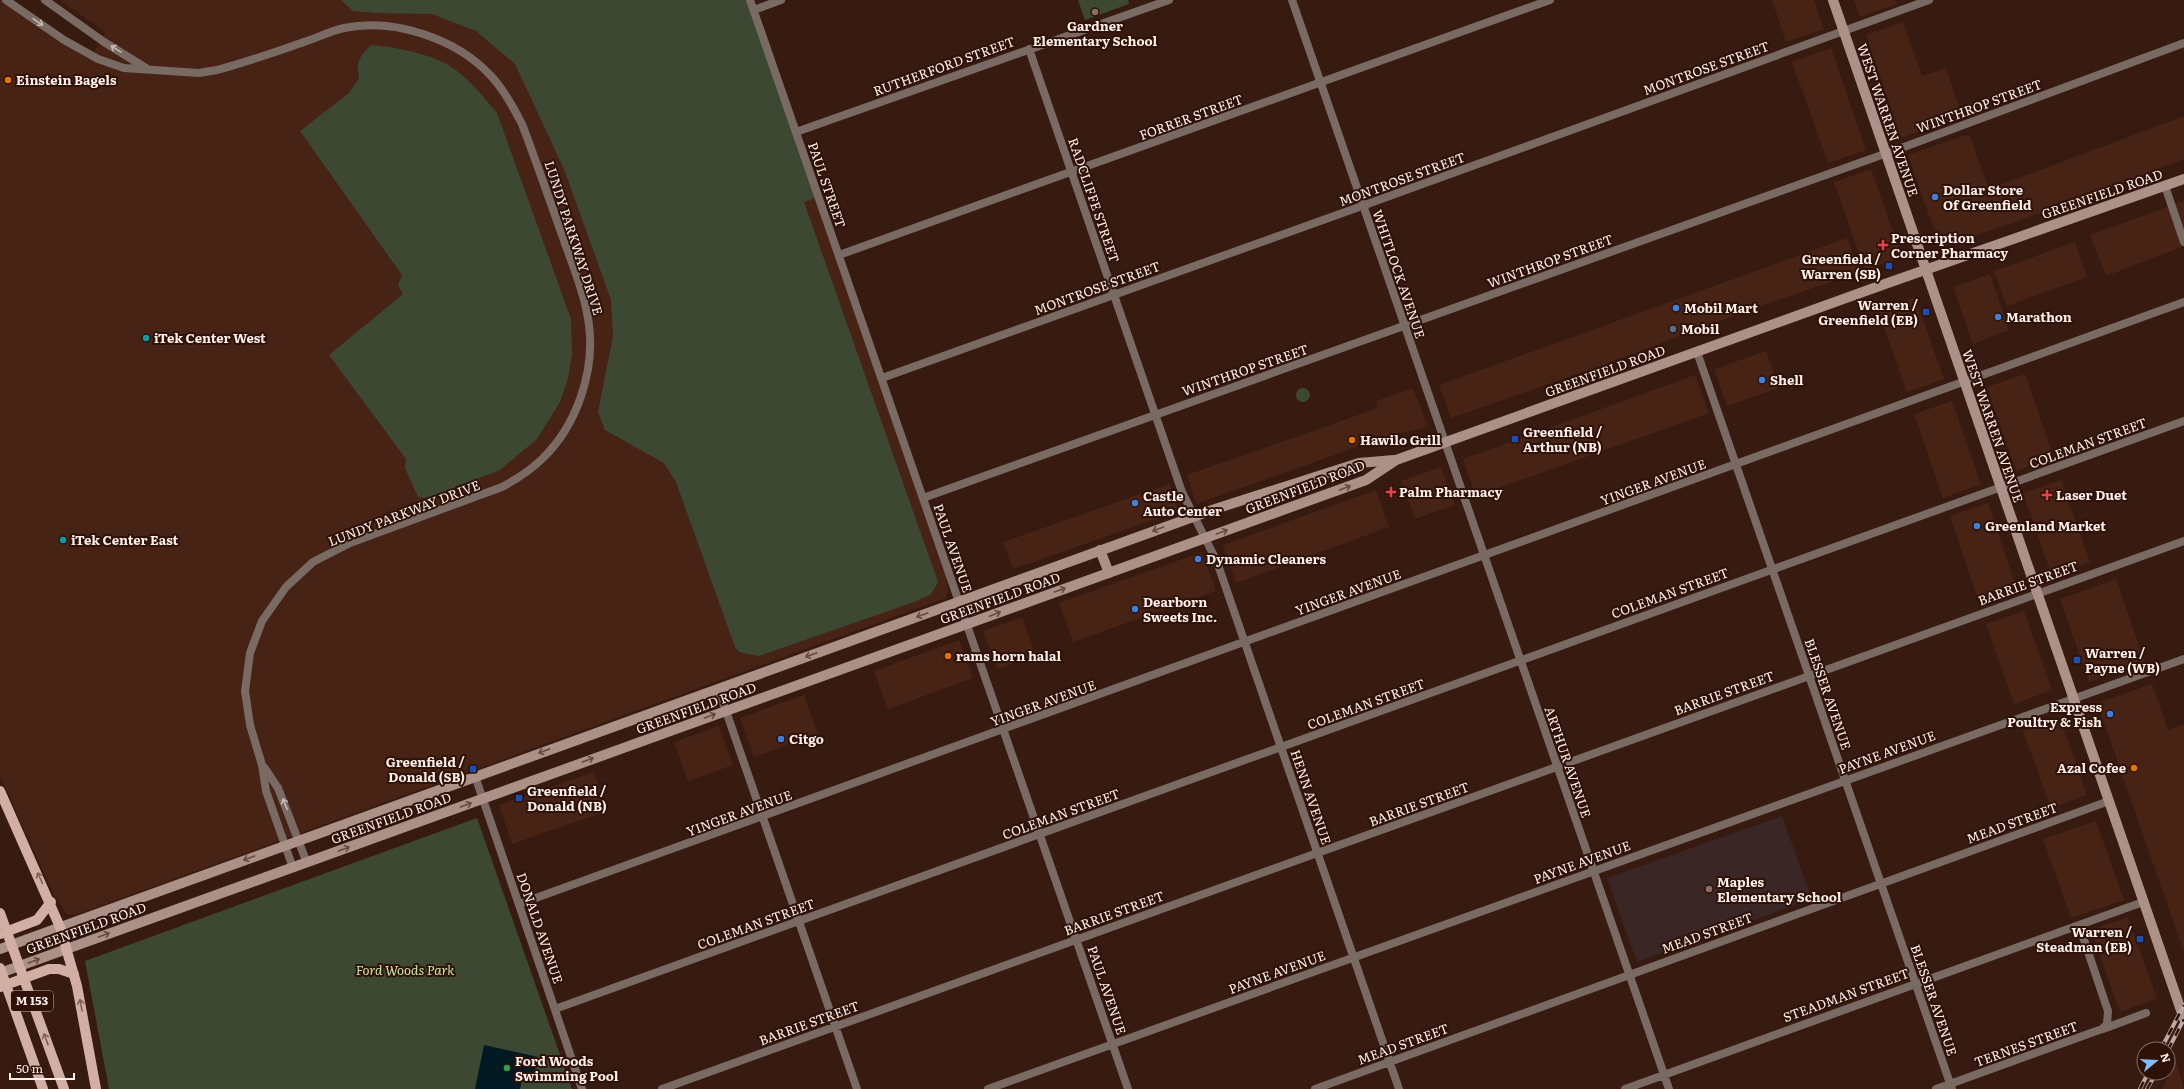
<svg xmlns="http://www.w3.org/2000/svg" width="2184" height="1089" viewBox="0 0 2184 1089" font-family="Literata,serif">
<rect width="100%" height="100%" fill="#381b10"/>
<path fill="#462315" d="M0,0l90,60 15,-28 -45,-32h686l200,574 2,17 -2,7 -865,315 -7,2 -8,-1 -13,-21 -53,-117z
M1772,0h42l10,29 -38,13z
M1854,0h42l1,4 -37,13z
M1903,22l19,54 24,-8 16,48 -61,22 -35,-103z
M1831,48l35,102 -38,13 -36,-101z
M2184,116v43l-168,63 -76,25 -32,-92 61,-21 20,55z
M1871,169l31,88 -37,13 -31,-88z
M2184,201v45l-78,30 -16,-41z
M1847,238l13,34 -108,37 -144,54 -157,55 -12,-33z
M2075,242l12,35 -80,29 -13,-35z
M1990,274l19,56 -36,14 -20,-57z
M1915,297l29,82 -37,13 -29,-82z
M1766,351l13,37 -52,18 -13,-37z
M2025,374l29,84 -38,13 -29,-84z
M1695,375l14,38 -233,83 -13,-37z
M1413,388l15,39 -40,9 -192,68 -9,-29 191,-67 -2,-7z
M1952,401l29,83 -38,14 -29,-84z
M1441,467l14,38 -40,14 -14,-38z
M2061,480l29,82 -38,14 -29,-83z
M1169,484l10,27 -166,58 -10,-27z
M1376,490l13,37 -153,56 -13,-38z
M1988,503l29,87 -38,12 -29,-86z
M1202,552l14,39 -143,51 -14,-39z
M2116,579l29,83 -56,20 -29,-83z
M2024,611l28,79 -38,14 -28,-80z
M1022,617l14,39 -39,13 -14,-38z
M959,640l14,38 -85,31 -14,-38z
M2152,684l16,46 16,-6v228l-87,-249z
M804,695l14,39 -64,23 -14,-39z
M2060,718l27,77 -36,13 -28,-77z
M719,726l14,39 -45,16 -14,-39z
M594,772l13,39 -95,33 -13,-39z
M2096,821l28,79 -53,18 -28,-79z
M2128,917l29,82 -37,13 -29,-82z
M2176,1061l8,28h-22z"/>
<path fill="#392625" d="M1782,816l30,83 -175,63 -30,-84z"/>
<path fill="#3d4833" d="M341,0h406l68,198 -11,4 134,380 -7,12 -17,8 -155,54 -20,-4 -4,-5 -59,-165 -12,-19 -59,-33 -7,-18 15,-76 -2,-36 -47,-131 -49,-105 -39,-33 -44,-17 -56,-1 -23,-2z
M1078,0h50l1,4 -44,16z
M371,45c24,2 56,8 77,20 19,11 35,31 49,48l74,206 1,35 -4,24 -8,24 -23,37 -37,31 -71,28 -11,-1 -13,-29 1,-9 -77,-104 74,-61 -5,-9 4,-10 -102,-144 49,-38 10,-15c-3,-17 0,-21 12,-33z
M1296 395a7 7 0 1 1 14 0a7 7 0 1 1-14 0Z
M477,818l95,271h-463l-24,-128z"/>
<path fill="#001923" d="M484,1045l54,12 -6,25 -10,-2 -2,9h-45z"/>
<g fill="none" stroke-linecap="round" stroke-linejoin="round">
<path stroke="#7a6a64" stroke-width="8" d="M6,0l58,40 34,19 26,9 75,5 18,-3c30,-8 58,-18 87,-28 13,-4 26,-11 40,-14 50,-10 112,10 147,48 13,14 22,31 31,48 14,37 27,74 40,111 10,29 23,59 27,90 6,46 -12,100 -46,133 -12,12 -26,21 -41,29l-152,56 -37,19 -27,25 -24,34 -12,32 -5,38 5,34 12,40 4,26 27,77
M45,0l59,42 42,26
M750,0l378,1089
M1292,0l377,1089
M754,10l27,-10
M1029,49l153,443 35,70 182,527
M796,132l373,-132
M2165,186l19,56
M839,255l711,-255
M1697,352l255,737
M882,378l480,-172 567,-206
M923,498l981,-351 280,-104
M718,688l139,401
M264,767l14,21 29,75
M475,776l107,313
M519,904l1665,-602
M555,1009l1629,-588
M2103,1029l43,-16
M662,1089l1522,-548
M988,1089l1196,-430
M1315,1089l794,-288
M1625,1089l518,-187
M1936,1089l166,-60 5,-5 1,-13 -29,-86"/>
<path stroke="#ac9188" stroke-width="10" d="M1833,0l351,1019
M1100,550l9,23
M0,949l1215,-440 144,-46 35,-3
M0,973l1366,-493 30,-20 489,-176 299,-105"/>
<path stroke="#d2afa4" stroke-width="10" d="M0,791l60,136 17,59 19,103
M0,913l64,176
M0,934l37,-14 14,-18
M0,968l43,121
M0,987l49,-18h10l15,5"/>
<defs>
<path id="rail" d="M2161,1049l23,-44
M2168,1050l16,-31
M2140,1089l8,-16
M2147,1089l9,-16"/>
</defs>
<use href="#rail" stroke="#bba9a3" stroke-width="4"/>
<use href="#rail" stroke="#2e1207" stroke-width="2.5" stroke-dasharray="8" stroke-linecap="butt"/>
</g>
<defs><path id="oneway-shaft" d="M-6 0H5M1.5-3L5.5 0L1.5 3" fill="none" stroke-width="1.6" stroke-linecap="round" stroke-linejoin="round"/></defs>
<g stroke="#c9bab6">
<use href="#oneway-shaft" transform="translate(38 22) rotate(34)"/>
<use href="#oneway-shaft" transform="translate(116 49) rotate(-148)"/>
<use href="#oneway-shaft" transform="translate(285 804) rotate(-112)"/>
</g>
<g stroke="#674b41">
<use href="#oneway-shaft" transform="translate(1345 488) rotate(-20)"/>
<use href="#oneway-shaft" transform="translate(1158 529) rotate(160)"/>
<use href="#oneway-shaft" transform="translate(1222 532) rotate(-20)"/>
<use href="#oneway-shaft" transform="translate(1060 590) rotate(-19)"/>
<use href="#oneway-shaft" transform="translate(995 614) rotate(-21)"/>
<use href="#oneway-shaft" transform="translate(922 615) rotate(160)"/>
<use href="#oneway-shaft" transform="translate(811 655) rotate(161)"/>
<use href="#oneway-shaft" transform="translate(710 716) rotate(-20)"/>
<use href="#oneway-shaft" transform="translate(544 751) rotate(160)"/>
<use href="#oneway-shaft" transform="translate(588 760) rotate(-20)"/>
<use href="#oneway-shaft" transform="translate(466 805) rotate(-20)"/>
<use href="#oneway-shaft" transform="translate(344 849) rotate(-20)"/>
<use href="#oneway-shaft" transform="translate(249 858) rotate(160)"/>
<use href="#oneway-shaft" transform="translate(104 935) rotate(-20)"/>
<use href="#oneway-shaft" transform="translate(34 961) rotate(-20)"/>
</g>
<g stroke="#806056">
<use href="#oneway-shaft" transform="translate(40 878) rotate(-115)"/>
<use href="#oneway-shaft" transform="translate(81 1005) rotate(-101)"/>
<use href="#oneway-shaft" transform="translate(46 1039) rotate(-110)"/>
</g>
<g fill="#8d6e63" stroke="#2e1207" stroke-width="1.5">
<circle cx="1095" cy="12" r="4"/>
<circle cx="1709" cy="889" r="4"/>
</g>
<g fill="#e8710a" stroke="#2e1207" stroke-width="1.5">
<circle cx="8" cy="80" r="4"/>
<circle cx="1352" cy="440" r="4"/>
<circle cx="948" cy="656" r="4"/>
<circle cx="2134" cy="768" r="4"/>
</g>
<g fill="#3f7fe0" stroke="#2e1207" stroke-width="1.5">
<circle cx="1935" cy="197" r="4"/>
<circle cx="1676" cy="308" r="4"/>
<circle cx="1998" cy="317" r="4"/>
<circle cx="1762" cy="380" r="4"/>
<circle cx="1135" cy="503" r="4"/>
<circle cx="1977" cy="526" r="4"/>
<circle cx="1198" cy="559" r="4"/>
<circle cx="1135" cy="609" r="4"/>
<circle cx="2110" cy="714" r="4"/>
<circle cx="781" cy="739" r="4"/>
</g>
<g fill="#e0444e" stroke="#2e1207" stroke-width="1.5">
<path d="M1881 239h4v4h4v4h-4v4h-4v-4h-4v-4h4z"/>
<path d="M1389 486h4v4h4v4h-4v4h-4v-4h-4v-4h4z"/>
<path d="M2045 489h4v4h4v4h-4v4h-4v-4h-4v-4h4z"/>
</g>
<g fill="#1a4fb4" stroke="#2e1207" stroke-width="1.5">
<rect x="1885" y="262" width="8" height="8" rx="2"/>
<rect x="1922" y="308" width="8" height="8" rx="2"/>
<rect x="1511" y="435" width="8" height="8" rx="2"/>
<rect x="2073" y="656" width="8" height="8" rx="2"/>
<rect x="469" y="765" width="8" height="8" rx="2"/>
<rect x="515" y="794" width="8" height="8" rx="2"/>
<rect x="2136" y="935" width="8" height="8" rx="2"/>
</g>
<circle fill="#5c6f8a" stroke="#2e1207" stroke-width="1.5" cx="1673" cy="329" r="4"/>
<g fill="#0f9aa8" stroke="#2e1207" stroke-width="1.5">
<circle cx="146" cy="338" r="4"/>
<circle cx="63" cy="540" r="4"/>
</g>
<circle fill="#2e9e5b" stroke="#2e1207" stroke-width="1.5" cx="507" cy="1068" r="4"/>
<g text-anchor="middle" stroke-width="4" stroke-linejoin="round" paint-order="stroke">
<rect fill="#2e1207" stroke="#bfada7" stroke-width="1" x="11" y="991" width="42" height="20" rx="3"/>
<g font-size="12" font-weight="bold" fill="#fdf0ec">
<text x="32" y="1005">M 153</text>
</g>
<g font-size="13" font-weight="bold" fill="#fdf0ec" stroke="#2e1207" text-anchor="start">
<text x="1095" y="31" text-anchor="middle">Gardner<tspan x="1095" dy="15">Elementary School</tspan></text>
<text x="16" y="85">Einstein Bagels</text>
<text x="1943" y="195">Dollar Store<tspan x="1943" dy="15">Of Greenfield</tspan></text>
<text x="1891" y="243">Prescription<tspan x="1891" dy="15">Corner Pharmacy</tspan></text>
<text x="1881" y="264" text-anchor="end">Greenfield /<tspan x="1881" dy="15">Warren (SB)</tspan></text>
<text x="1918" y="310" text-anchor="end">Warren /<tspan x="1918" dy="15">Greenfield (EB)</tspan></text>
<text x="1684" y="313">Mobil Mart</text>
<text x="2006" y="322">Marathon</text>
<text x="1681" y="334">Mobil</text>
<text x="154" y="343">iTek Center West</text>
<text x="1770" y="385">Shell</text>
<text x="1523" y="437">Greenfield /<tspan x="1523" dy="15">Arthur (NB)</tspan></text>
<text x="1360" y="445">Hawilo Grill</text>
<text x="1399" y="497">Palm Pharmacy</text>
<text x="2056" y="500">Laser Duet</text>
<text x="1143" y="501">Castle<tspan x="1143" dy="15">Auto Center</tspan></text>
<text x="1985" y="531">Greenland Market</text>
<text x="71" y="545">iTek Center East</text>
<text x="1206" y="564">Dynamic Cleaners</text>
<text x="1143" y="607">Dearborn<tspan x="1143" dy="15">Sweets Inc.</tspan></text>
<text x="2085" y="658">Warren /<tspan x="2085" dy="15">Payne (WB)</tspan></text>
<text x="956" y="661">rams horn halal</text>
<text x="2102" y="712" text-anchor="end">Express<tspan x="2102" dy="15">Poultry &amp; Fish</tspan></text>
<text x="789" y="744">Citgo</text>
<text x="465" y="767" text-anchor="end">Greenfield /<tspan x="465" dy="15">Donald (SB)</tspan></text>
<text x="2126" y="773" text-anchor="end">Azal Cofee</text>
<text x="527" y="796">Greenfield /<tspan x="527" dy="15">Donald (NB)</tspan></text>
<text x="1717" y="887">Maples<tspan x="1717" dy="15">Elementary School</tspan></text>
<text x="2132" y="937" text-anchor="end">Warren /<tspan x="2132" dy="15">Steadman (EB)</tspan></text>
<text x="515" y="1066">Ford Woods<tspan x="515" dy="15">Swimming Pool</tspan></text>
</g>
<g font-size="13" fill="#fdf0ec" stroke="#2e1207">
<text transform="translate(944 66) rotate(-20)" y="5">RUTHERFORD STREET</text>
<text transform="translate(1706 68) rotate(-20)" y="5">MONTROSE STREET</text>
<text transform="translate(1979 106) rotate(-20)" y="5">WINTHROP STREET</text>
<text transform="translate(1191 117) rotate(-20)" y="5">FORRER STREET</text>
<text transform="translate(1888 120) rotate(71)" y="5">WEST WARREN AVENUE</text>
<text transform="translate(1402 179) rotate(-20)" y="5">MONTROSE STREET</text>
<text transform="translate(827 185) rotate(71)" y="5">PAUL STREET</text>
<text transform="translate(2102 194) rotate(-19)" y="5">GREENFIELD ROAD</text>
<text transform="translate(1094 200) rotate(71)" y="5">RADCLIFFE STREET</text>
<text transform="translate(574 238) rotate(72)" y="5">LUNDY PARKWAY DRIVE</text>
<text transform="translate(1550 261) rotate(-20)" y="5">WINTHROP STREET</text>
<text transform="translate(1399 274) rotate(71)" y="5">WHITLOCK AVENUE</text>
<text transform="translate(1097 288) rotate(-20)" y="5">MONTROSE STREET</text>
<text transform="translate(1245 370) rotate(-19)" y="5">WINTHROP STREET</text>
<text transform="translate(1605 371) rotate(-20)" y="5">GREENFIELD ROAD</text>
<text transform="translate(1993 426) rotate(71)" y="5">WEST WARREN AVENUE</text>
<text transform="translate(2088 443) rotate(-20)" y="5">COLEMAN STREET</text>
<text transform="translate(1653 482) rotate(-20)" y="5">YINGER AVENUE</text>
<text transform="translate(1305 487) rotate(-21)" y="5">GREENFIELD ROAD</text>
<text transform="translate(404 513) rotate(-21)" y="5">LUNDY PARKWAY DRIVE</text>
<text transform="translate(953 548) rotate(71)" y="5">PAUL AVENUE</text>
<text transform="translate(2028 583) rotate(-20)" y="5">BARRIE STREET</text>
<text transform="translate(1348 592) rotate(-20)" y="5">YINGER AVENUE</text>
<text transform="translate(1670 593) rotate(-20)" y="5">COLEMAN STREET</text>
<text transform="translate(1000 598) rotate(-20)" y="5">GREENFIELD ROAD</text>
<text transform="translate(1724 693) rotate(-20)" y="5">BARRIE STREET</text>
<text transform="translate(1828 694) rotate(71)" y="5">BLESSER AVENUE</text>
<text transform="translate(1043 703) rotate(-20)" y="5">YINGER AVENUE</text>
<text transform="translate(1366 704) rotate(-20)" y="5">COLEMAN STREET</text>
<text transform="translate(696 708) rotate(-20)" y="5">GREENFIELD ROAD</text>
<text transform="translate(1887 752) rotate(-20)" y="5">PAYNE AVENUE</text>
<text transform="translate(1568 762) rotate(71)" y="5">ARTHUR AVENUE</text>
<text transform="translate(1311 797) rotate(71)" y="5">HENN AVENUE</text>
<text transform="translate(1419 804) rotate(-20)" y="5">BARRIE STREET</text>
<text transform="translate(739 813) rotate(-20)" y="5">YINGER AVENUE</text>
<text transform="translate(1061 814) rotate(-20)" y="5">COLEMAN STREET</text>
<text transform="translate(391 818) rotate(-20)" y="5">GREENFIELD ROAD</text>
<text transform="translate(2012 823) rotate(-20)" y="5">MEAD STREET</text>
<text transform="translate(1582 862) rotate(-20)" y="5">PAYNE AVENUE</text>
<text transform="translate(1114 913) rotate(-20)" y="5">BARRIE STREET</text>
<text transform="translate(756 924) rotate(-20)" y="5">COLEMAN STREET</text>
<text transform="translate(86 928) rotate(-20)" y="5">GREENFIELD ROAD</text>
<text transform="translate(540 928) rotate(71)" y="5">DONALD AVENUE</text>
<text transform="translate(1707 933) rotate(-20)" y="5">MEAD STREET</text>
<text transform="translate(1277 972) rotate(-20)" y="5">PAYNE AVENUE</text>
<text transform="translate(1107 990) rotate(71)" y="5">PAUL AVENUE</text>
<text transform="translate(1846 995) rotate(-20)" y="5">STEADMAN STREET</text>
<text transform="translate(1934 1000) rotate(71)" y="5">BLESSER AVENUE</text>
<text transform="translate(809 1023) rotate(-20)" y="5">BARRIE STREET</text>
<text transform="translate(1403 1044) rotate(-20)" y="5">MEAD STREET</text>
<text transform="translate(2026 1044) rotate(-20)" y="5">TERNES STREET</text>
</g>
<g font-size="13" font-style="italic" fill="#c8e6ad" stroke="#2e1207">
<text x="405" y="975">Ford Woods Park</text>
</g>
</g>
<g transform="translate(2156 1061) rotate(72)"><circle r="19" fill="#2e1207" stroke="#816b63"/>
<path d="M0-3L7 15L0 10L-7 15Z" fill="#81bcfa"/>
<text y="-6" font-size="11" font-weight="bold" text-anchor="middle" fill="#fdf0ec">N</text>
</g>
<path d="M10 1073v6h64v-6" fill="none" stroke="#fdf0ec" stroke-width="2"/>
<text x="16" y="1073" font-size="12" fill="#fdf0ec" stroke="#2e1207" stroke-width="3" paint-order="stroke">50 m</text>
</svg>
